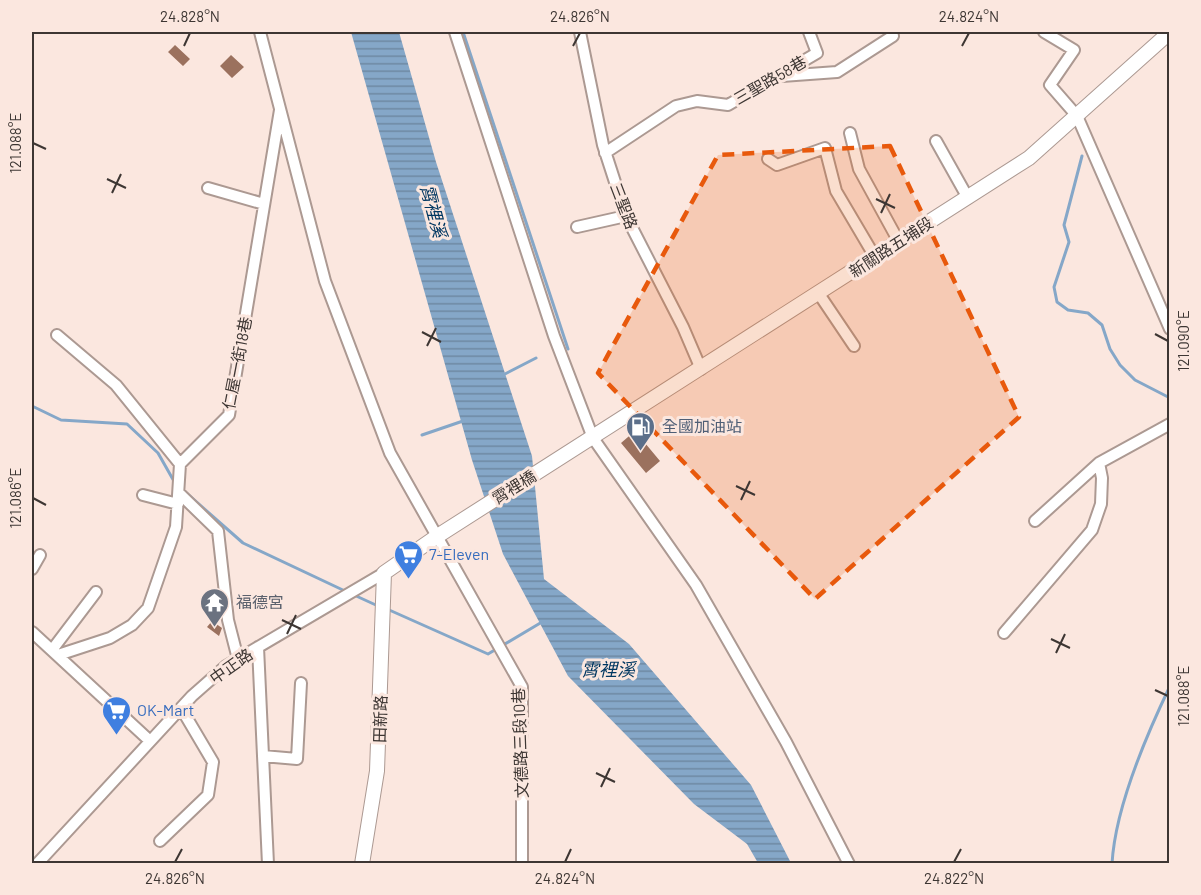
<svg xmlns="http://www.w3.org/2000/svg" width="1201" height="895" viewBox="0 0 1201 895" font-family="Barlow,'Noto Sans TC',sans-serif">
<defs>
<pattern id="water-rules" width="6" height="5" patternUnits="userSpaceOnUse" patternTransform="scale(1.5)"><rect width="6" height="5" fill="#85a7c8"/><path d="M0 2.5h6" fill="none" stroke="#6e89a3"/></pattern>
</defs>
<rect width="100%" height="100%" fill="#fbe7df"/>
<path fill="url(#water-rules)" d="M351,32h48l37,130 96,294 12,123 85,65 122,141 40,78h-33l-11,-19 -53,-40 -126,-128 -65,-122 -31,-94z"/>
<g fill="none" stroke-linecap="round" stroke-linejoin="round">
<path stroke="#85a7c8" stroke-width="3" d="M463,32l105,317
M1082,156l-18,69 5,17 -15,45 3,15 11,8 20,3 14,12 8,24 10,16 15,15 35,18
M503,375l33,-17
M32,406l29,14 66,4 31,29 17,30
M422,435l41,-14
M184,491l59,52 102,48
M354,595l24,11
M387,609l101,45 54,-32
M1112,864c3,-56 34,-128 58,-178"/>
</g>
<path fill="#9b715e" d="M175,45l15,14 -7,7 -15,-14z
M231,55l13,12 -12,11 -12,-12z
M635,431l25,30 -14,12 -25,-30z
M212,621l10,7 -3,8 -12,-9z"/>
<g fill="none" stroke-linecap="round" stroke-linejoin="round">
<defs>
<path id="minor" d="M260,32l65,249 65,172 132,234v177
M455,32l99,304 39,102 103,147 90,157 63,122
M580,32l23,113 23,71 57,111 18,42
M1044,32l30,18 -24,35 27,31 93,213
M782,76l55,-4 56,-36
M850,133l9,36 40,73
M936,141l32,57
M605,153l71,-47 21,-5 31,4 89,-52 -8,-21
M768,159l9,6 48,-17 11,43 39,66
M208,188l56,16
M577,227l49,-11
M819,294l35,52
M57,335l59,50 64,79
M179,493l39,38 10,89 10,39
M143,495l35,9
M1035,521l64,-58 71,-39
M32,569l8,-14
M32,632l118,109
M1004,633l88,-103 9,-26 1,-26 -3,-15
M258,647l10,217
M52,650l44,-58
M58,655l52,-17 22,-13 16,-17 28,-81 4,-63 49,-49 51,-305
M263,756l34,3 4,-76
M160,841l48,-46 5,-33 -32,-54
M37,864l155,-168 34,-30 158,-93"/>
<path id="major" d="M362,864l15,-93 7,-198 52,-36 593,-379 141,-126"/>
</defs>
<use href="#minor" stroke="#ac9992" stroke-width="14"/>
<use href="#major" stroke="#ac9992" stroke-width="16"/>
<use href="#minor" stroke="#fff" stroke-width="10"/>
<use href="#major" stroke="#fff" stroke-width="14"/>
</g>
<path fill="#e8590c" fill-opacity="0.2" stroke="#e8590c" stroke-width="4.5" stroke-dasharray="12 8" stroke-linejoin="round" d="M890,146l129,271 -204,182 -217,-226 120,-218z"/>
<path fill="none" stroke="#3d3633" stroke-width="2" d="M184,46l6,-13M573,46l7,-13M962,46l7,-13M33,143l13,6M107,179l19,9M112,193l9,-19M876,199l19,9M881,213l9,-19M422,332l19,10M1155,334l13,7M427,346l9,-18M736,486l19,9M33,498l13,7M741,500l9,-19M282,620l19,9M287,634l9,-19M1051,639l19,9M1056,653l9,-19M1155,690l13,6M596,773l19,9M601,787l9,-19M175,862l7,-13M565,862l6,-13M954,862l7,-13"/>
<defs>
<symbol id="fuel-pin" viewBox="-11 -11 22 30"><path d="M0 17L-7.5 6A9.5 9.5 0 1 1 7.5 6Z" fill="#5c6f8a" stroke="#fbe7df"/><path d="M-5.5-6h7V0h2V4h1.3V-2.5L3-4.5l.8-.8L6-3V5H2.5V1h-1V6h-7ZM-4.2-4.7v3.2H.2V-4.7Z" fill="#fff"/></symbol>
<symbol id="supermarket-pin" viewBox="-11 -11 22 30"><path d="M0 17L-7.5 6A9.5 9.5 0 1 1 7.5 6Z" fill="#3f7fe0" stroke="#fbe7df"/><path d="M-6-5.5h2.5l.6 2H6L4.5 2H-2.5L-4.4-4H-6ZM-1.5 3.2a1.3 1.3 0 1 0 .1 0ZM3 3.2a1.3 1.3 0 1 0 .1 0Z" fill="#fff"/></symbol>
<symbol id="temple-pin" viewBox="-11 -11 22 30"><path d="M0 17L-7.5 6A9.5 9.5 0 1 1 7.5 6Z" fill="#6b7280" stroke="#fbe7df"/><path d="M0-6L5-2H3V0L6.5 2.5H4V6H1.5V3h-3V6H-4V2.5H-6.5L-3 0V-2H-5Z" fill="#fff"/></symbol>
</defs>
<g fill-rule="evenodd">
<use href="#fuel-pin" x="624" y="410" width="33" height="45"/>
<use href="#supermarket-pin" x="392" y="538" width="33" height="45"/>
<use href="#temple-pin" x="198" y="586" width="33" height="45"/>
<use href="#supermarket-pin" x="100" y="694" width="33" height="45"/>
</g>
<g text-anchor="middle" stroke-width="6" stroke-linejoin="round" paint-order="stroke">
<g font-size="16" fill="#3d3633" stroke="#fbe7df">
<text transform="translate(770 80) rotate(-30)" y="6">三聖路58巷</text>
<text transform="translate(624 206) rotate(69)" y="6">三聖路</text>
<text transform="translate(891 247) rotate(-33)" y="6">新關路五埔段</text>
<text transform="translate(237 363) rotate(-79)" y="6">仁屋一街18巷</text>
<text transform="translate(514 487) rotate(-32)" y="6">霄裡橋</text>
<text transform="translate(231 666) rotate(-35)" y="6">中正路</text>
<text transform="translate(380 719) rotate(-88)" y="6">田新路</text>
<text transform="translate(520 743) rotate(-92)" y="6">文德路三段10巷</text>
</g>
<g font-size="16" fill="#4e5e75" stroke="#fbe7df" text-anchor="start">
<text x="662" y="432">全國加油站</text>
</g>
<g font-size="16" fill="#366cbe" stroke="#fbe7df" text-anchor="start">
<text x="429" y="560">7-Eleven</text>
<text x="137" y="716">OK-Mart</text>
</g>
<g font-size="16" fill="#5b616d" stroke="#fbe7df" text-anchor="start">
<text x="236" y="608">福德宮</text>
</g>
<g font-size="18" font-style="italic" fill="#003761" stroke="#fbe7df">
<text transform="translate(433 211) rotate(75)" y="6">霄裡溪</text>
<text x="608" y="676">霄裡溪</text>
</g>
</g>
<rect width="1201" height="895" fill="none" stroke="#fbe7df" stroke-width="66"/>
<rect x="33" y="33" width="1135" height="829" fill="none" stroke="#3d3633" stroke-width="2"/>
<g font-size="15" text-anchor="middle" fill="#3d3633">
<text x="190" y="22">24.828°N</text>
<text x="580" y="22">24.826°N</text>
<text x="969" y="22">24.824°N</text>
<text transform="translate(16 143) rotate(-90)" y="5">121.088°E</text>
<text transform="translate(1184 341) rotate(-90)" y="5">121.090°E</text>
<text transform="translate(16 498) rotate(-90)" y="5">121.086°E</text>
<text transform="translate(1184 696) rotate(-90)" y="5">121.088°E</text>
<text x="175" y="884">24.826°N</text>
<text x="565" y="884">24.824°N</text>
<text x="954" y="884">24.822°N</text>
</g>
</svg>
